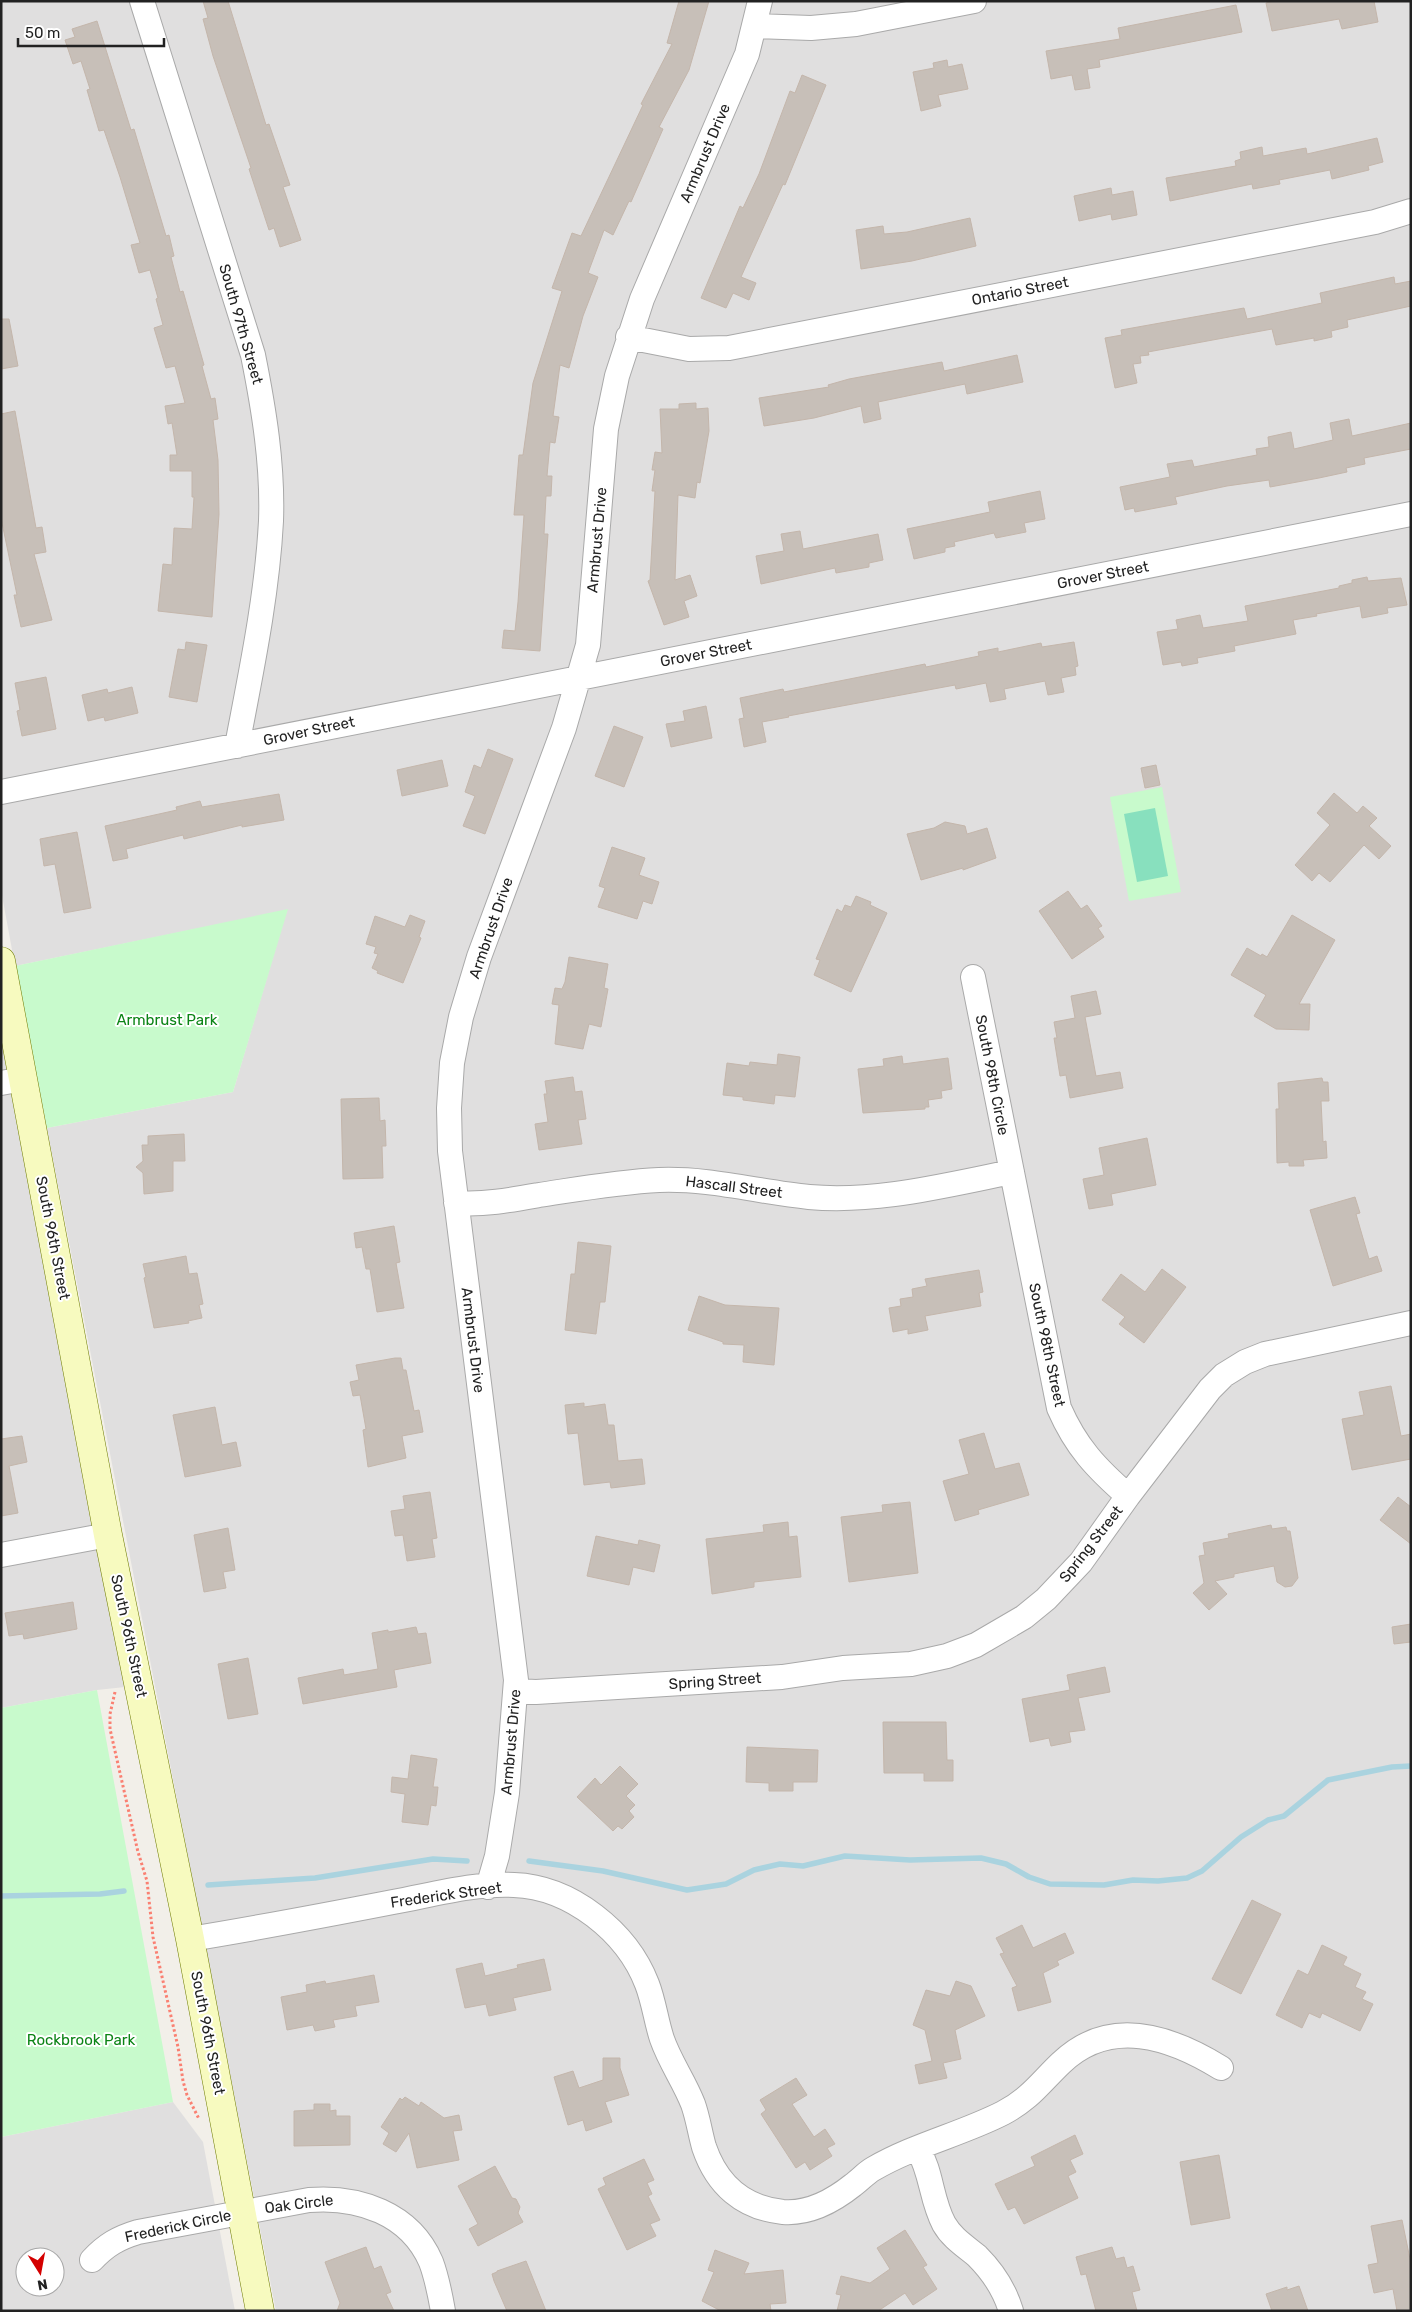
<svg xmlns="http://www.w3.org/2000/svg" width="1412" height="2312" viewBox="0 0 1412 2312" font-family="Rubik,sans-serif">
<rect width="100%" height="100%" fill="#f2efe9"/>
<path fill="#e0dfdf" fill-rule="evenodd" d="M1,1h1410v2310h-1135l-229,-1183 186,-36 54,-182 -272,56 -14,-76z
M1,1039l124,648 -28,3 -96,18z
M173,2102l30,40 32,169h-234v-174zM25,2257h30v30h-30z"/>
<path fill="#c8facc" d="M1162,787l19,105 -52,9 -19,-104z
M288,909l-55,183 -186,36 -32,-162z
M97,1690l76,412 -172,35v-429z"/>
<path fill="#88e0be" d="M1155,808l13,68 -31,6 -13,-68z"/>
<g fill="none" stroke-linecap="round" stroke-linejoin="round">
<path stroke="#aad3df" stroke-width="5.5" d="M529,1861l74,10 84,19 39,-6 28,-14 26,-6 23,2 42,-10 65,4 71,-2 25,6 23,13 21,7 54,1 29,-5 25,1 29,-3 15,-7 39,-34 27,-17 16,-4 44,-36 64,-13 19,-1
M208,1885l107,-7 118,-19 34,2
M1,1896l99,-2 24,-3"/>
</g>
<path fill="#c7bfb8" stroke="#c4b6ab" d="M203,1h25l38,124 3,-1 21,61 -7,2 18,53 -21,7 -6,-19 -5,2 -20,-61 2,-1 -38,-112 -10,-37 5,-1z
M679,1h30l-20,69 -30,57 4,2 -32,73 -2,-1 -16,34 -9,-5 -16,43 10,4 -15,39 -14,52 -9,-3 -7,51 6,1 -4,26 -5,-1 -3,34h5l-1,20h-5l-2,38h4l-8,117 -38,-3 2,-18 11,1 3,-29 6,-87h-10l5,-60h4l10,-72 29,-92 -10,-3 20,-55 9,3 62,-131 -2,-1 31,-60 -5,-1z
M1274,1h100l4,21 -36,7 -3,-10 -67,12 -6,-28z
M1236,5l6,27 -143,28 1,7 -13,2 3,19 -15,2 -3,-15 -21,4 -5,-28 74,-12 -2,-11z
M97,21l34,109 3,-1 32,107 3,-1 5,21 -3,1 9,35 3,-1 21,74 -2,1 9,33 4,-1 3,21 -5,1 5,40 1,54 -7,103 -54,-6 5,-47 9,1 2,-37 18,1 2,-32h-2v-26h-22v-16h7l-5,-32 -4,1 -3,-18 20,-3 -10,-37 -9,2 -12,-40 9,-3 -7,-26 2,-1 -8,-28 -11,3 -8,-28 9,-2 -20,-66 -16,-47 -5,1 -12,-41 3,-1 -9,-28 -8,3 -8,-24 10,-3 -3,-8z
M947,60l1,7 14,-3 6,25 -30,6 3,11 -20,5 -8,-39 21,-4 -1,-5z
M802,75l24,10 -41,100 -2,-1 -42,93 15,6 -7,17 -16,-7 -7,15 -25,-10 39,-92 3,2 16,-34 31,-83 5,2z
M1377,138l6,24 -15,4 1,4 -37,9 -2,-9 -51,10 1,4 -27,5 -1,-5 -82,17 -4,-23 70,-12 -1,-5 6,-2 -1,-7 22,-5 1,9 43,-8 1,6z
M1111,188l1,7 21,-4 4,24 -25,5 -1,-6 -32,7 -5,-25z
M970,218l6,28 -64,15 -51,8 -5,-39 27,-4 1,8 23,-2z
M1394,277l1,7 16,-3v25l-64,14 1,7 -17,4 1,6 -18,4v-3l-38,7 -4,-16 -124,23 1,3 -9,1 1,7 -8,1 4,19 -22,5 -10,-50 17,-3 -1,-5 123,-22 3,11 75,-16 -2,-10z
M1,319h8l9,47 -17,3z
M1017,355l6,27 -56,12 -2,-10 -87,18 3,17 -17,4 -3,-17 -47,12 -50,8 -5,-28 70,-11 -1,-2 21,-6 93,-17 2,9z
M696,403v6l12,-1 1,23 -9,52 -3,-1 -2,16 -17,-3 -3,85 15,-5 7,21 -13,5 5,16 -25,8 -16,-44 2,-1 5,-89h-3l3,-21h-3l3,-18 7,1 -2,-44h19v-5z
M15,411l21,117 6,-1 4,25 -12,2 18,66 -31,7 -7,-32h3l-16,-77v-104z
M1349,419l3,17 59,-13v26l-47,9 1,6 -19,4 1,4 -28,6 -49,9 -1,-7 -42,6 -52,11 2,7 -42,8 -1,-4 -9,2 -5,-23 50,-10 -3,-13 25,-4 2,7 63,-12 -1,-6 13,-2 -1,-10 23,-5 3,17 39,-9 -3,-17z
M1040,491l5,28 -21,4 2,9 -30,6 -2,-5 -40,9 1,4 -10,2v4l-31,7 -7,-30 83,-17 -2,-10z
M800,531l3,18 75,-15 5,26 -14,3v4l-33,6 -1,-5 -74,16 -5,-28 28,-5 -3,-17z
M1367,577l1,4 33,-3 6,27 -20,3 1,5 -26,5 -2,-12 -44,8 1,2 -24,4 3,14 -62,12 1,5 -38,7 1,5 -16,3 -1,-4 -18,3 -6,-33 21,-3 -2,-9 24,-5 3,13 45,-7 -3,-15 94,-18v-2l13,-3v-3z
M186,642l21,3 -10,57 -28,-5 9,-48 7,1z
M1074,642l4,24 -3,1 1,8 -15,3 3,14 -16,3 -3,-14 -41,8 2,10 -16,3 -4,-19 -30,6 -1,-4 -167,31 1,1 -27,5 4,20 -22,5 -5,-28 5,-1 -4,-20 43,-9 1,3 141,-28 1,3 53,-11 -1,-4 20,-4v4l43,-9 1,4z
M46,677l10,52 -34,7 -5,-25 3,-1 -5,-27z
M132,687l6,26 -33,8 -1,-4 -16,4 -6,-26 25,-6 1,4z
M706,706l6,32 -41,9 -5,-23 19,-3 -2,-10z
M614,726l29,11 -19,50 -29,-11z
M488,749l25,10 -28,75 -22,-8 12,-30 -10,-4 9,-27 7,3z
M442,760l6,26 -46,10 -5,-26z
M1156,765l4,20 -15,3 -4,-20z
M1334,793l23,20 6,-7 14,12 -8,8 22,20 -12,13 -15,-14 -34,37 -11,-9 -7,8 -17,-16 35,-40 -13,-12z
M279,794l5,26 -42,7v-2l-58,14 -1,-4 -57,14 2,9 -15,3 -8,-35 72,-16 -1,-3 24,-6 2,6z
M945,822l20,4 2,8 20,-6 9,30 -33,12v-2l-42,12 -14,-46 27,-6z
M77,832l14,76 -27,5 -9,-49 -11,2 -4,-27z
M612,847l33,11 -6,17 20,7 -7,22 -9,-3 -6,18 -39,-12 7,-19 -6,-2z
M1068,891l13,18 6,-4 15,21 -4,2 6,9 -32,22 -33,-48z
M856,896l15,6 -1,3 17,8 -36,79 -37,-17 6,-15 -4,-1 21,-50 5,3 3,-7 6,2z
M410,915l15,6 -6,16 2,1 -18,45 -26,-10 1,-2 -6,-3 6,-14 -4,-1 2,-6 -10,-3 9,-28 30,11z
M1292,915l43,25 -36,64h11l-1,26 -33,-1 -22,-13 12,-21 -35,-20 16,-27 14,8 1,-2 5,3z
M569,957l39,7 -4,24 4,1 -7,38 -12,-3 -6,25 -28,-5 4,-39 -7,-1 3,-16 7,1 3,-7z
M1096,991l5,23 -16,3 11,59 24,-4 3,16 -53,10 -4,-23 -6,1 -6,-38h3l-3,-16 21,-4 -4,-22z
M778,1054l22,3 -5,40 -20,-2 -1,9 -31,-4v-3l-20,-2 4,-32 22,3 1,-4 27,3z
M902,1056l1,8 45,-6 4,31 -11,2 1,7 -14,2 1,7h-4v2l-62,4 -5,-44 26,-3 -1,-7z
M573,1077l2,15 7,-1 4,28 -8,1 4,24 -43,6 -4,-26 13,-2 -4,-28h3l-2,-13z
M1322,1078l1,4h5l1,19h-8l2,41 3,-1 1,17 -24,2 1,6h-15v-4l-12,1 -1,-54h3l-1,-26z
M379,1098l1,23 5,-1 1,26h-4l1,32 -40,1 -2,-80z
M184,1134l1,27h-12v30l-29,3 -1,-21 -7,-6 7,-6 -1,-16h6v-9z
M1147,1138l9,47 -45,9 2,11 -24,4 -6,-30 21,-4 -5,-27z
M1355,1197l5,16 -4,1 13,45 8,-3 5,15 -49,15 -23,-76z
M394,1226l6,36 -4,1 8,45 -27,4 -7,-43h-4l-4,-22 -6,1 -2,-15z
M578,1242l33,4 -6,56h-5l-4,32 -31,-4 6,-56h4z
M186,1256l3,18 8,-1 6,31 -4,1 3,13 -14,3 1,2 -35,5 -10,-50 2,-1 -3,-13z
M1162,1269l24,18 -42,56 -25,-19 6,-7 -23,-17 19,-26 24,18z
M979,1270l4,22 -4,1 2,13 -56,10 3,14 -20,4v-5l-15,3 -4,-24 12,-2 -1,-7 13,-2 -1,-8 15,-3 -2,-7z
M699,1296l26,9 54,3 -5,57 -31,-3 1,-17 -21,-1v-2l-35,-12z
M395,1358h6l2,12h3l8,41 5,-1 4,22 -21,4 4,22 -38,9 -5,-37 3,-1 -6,-34 -7,1 -3,-14 9,-2 -3,-15z
M1391,1386l10,50 10,-2v25l-59,11 -10,-51 22,-4 -5,-23z
M584,1403v4l21,-3 3,21h6l4,36 24,-2 3,25 -34,4 -1,-6 -26,3 -6,-52 -10,1 -3,-29z
M215,1407l7,38 14,-3 5,24 -56,11 -12,-62z
M984,1433l11,36 24,-6 10,32 -51,15 1,4 -24,7 -12,-40 26,-7 -10,-34z
M22,1436l5,26 -18,4 9,47 -17,3v-77z
M430,1492l7,46 -5,1 3,18 -28,4 -4,-26 -8,1 -4,-25 14,-2 -2,-13z
M1398,1497l13,10v37l-31,-24z
M910,1502l8,71 -69,9 -8,-65 42,-5 -1,-7z
M788,1522l1,15 8,-1 4,41 -47,5v5l-42,7 -6,-55 58,-7 -1,-7z
M1271,1525l1,4 14,-2 1,4h3l8,47 -6,8 -7,1 -8,-5 -3,-16 -40,8v3l-19,4 12,13 -18,16 -16,-17 11,-10 -5,-27 6,-1 -2,-12 26,-5 -1,-4z
M228,1528l7,42 -12,2 3,16 -22,4 -10,-57z
M596,1536l42,9 1,-5 21,5 -6,27 -21,-5 -4,18 -42,-9z
M73,1602l4,27 -53,10 -1,-5 -14,2 -4,-23z
M1411,1624v18l-17,2 -2,-17z
M416,1627l2,7 8,-1 5,30 -37,7 3,17 -94,17 -5,-26 45,-9 1,6 34,-6 -6,-36 16,-3v2z
M248,1658l10,56 -30,5 -10,-55z
M1105,1667l5,25 -32,6 7,32 -16,2 2,10 -20,4 -2,-8 -19,4 -8,-43 48,-9 -3,-15z
M883,1722h63l1,38h6v21h-29v-8h-40z
M747,1747l71,3 -1,32h-24v9h-24v-8l-23,-1z
M411,1755l26,4 -4,28h5l-2,19 -5,-1 -3,20 -26,-3 3,-28 -14,-2 1,-15 16,2z
M620,1766l18,18 -12,12 9,9 -6,6 5,6 -12,12 -4,-3 -5,5 -36,-34 18,-19 6,7z
M1252,1900l29,14 -40,80 -29,-15z
M1022,1925l11,23 32,-15 9,20 -17,8 2,4 -16,8 8,29 -33,9 -6,-23 5,-2 -17,-32 4,-1 -8,-15z
M1322,1945l25,12 -4,8 18,9 -6,13 11,5 -4,7 11,5 -13,27 -38,-18 -2,5 -11,-5 -7,15 -26,-13 22,-45 10,5z
M544,1959l7,31 -38,8 3,12 -27,6 -3,-12 -21,4 -9,-39 26,-6 3,13 33,-8 -1,-3z
M374,1975l5,27 -24,4 2,10 -24,4 2,7 -20,4 -2,-6 -26,5 -6,-33 26,-5 -1,-7 19,-4 1,3z
M956,1981l15,5 14,30 -30,14 6,29 -18,4 4,15 -28,6 -4,-19 17,-4 -7,-31 -12,-5 13,-35 24,6z
M603,2058h17v10l9,27 -24,7 7,20 -26,9 -3,-11 -15,5 -14,-48 19,-6 6,17 24,-8z
M796,2078l11,17 -15,9 22,33 11,-8 10,15 -8,4 5,8 -22,14 -5,-8 -9,6 -35,-54 5,-4 -6,-10z
M405,2097l14,9 2,-4 23,16 15,-3 3,15 -9,1 6,29 -42,8 -8,-35 -13,19 -13,-8 6,-11 -8,-6 19,-29 2,2z
M314,2104h16v7l6,-1v6h14v29l-56,1v-35l20,-1z
M1075,2135l8,19 -13,6 6,12 -8,4 10,22 -54,26 -9,-17 -7,3 -13,-26 40,-18 -4,-9z
M1219,2155l11,63 -39,7 -11,-63z
M644,2159l10,21 -7,3 5,11 -4,2 12,24 -10,4 6,12 -29,14 -29,-61 8,-4 -3,-7z
M495,2166l17,32 4,1 4,8 -2,6 5,9 -45,24 -9,-17 9,-5 -20,-38z
M1402,2220l9,44v47h-14l-4,-22 -19,4 -6,-28 10,-2 -7,-37z
M905,2230l22,35 -4,2 14,22 -24,16 -8,-12 -27,18h-41l4,-16 -5,-1 5,-18 29,7 20,-14 -13,-21z
M366,2247l8,22 7,-3 10,26 -5,2 8,17h-57l3,-8 -15,-41z
M1112,2247l4,12 8,-2 3,11 6,-2 7,24 -8,2 5,19h-41l-10,-37 -5,1 -5,-18z
M715,2250l34,13 -5,11 39,-4 3,33 -16,1 1,7h-50l-19,-10 12,-29 -6,-2z
M526,2261l20,50h-39l-13,-30 -2,-7 5,-2v-1z
M1299,2286l9,25h-36l-6,-17 21,-7v3z"/>
<g fill="none" stroke-linecap="round" stroke-linejoin="round">
<defs>
<path id="street" d="M142,1l111,354c11,55 20,110 18,166 -4,76 -20,151 -34,225
M754,26l57,2 45,-4 118,-23
M628,337l61,12 40,-1 646,-126 36,-11
M1,792l1410,-278
M973,977l86,431c17,39 37,60 69,88
M1,1083l22,-4
M456,1203c28,2 55,-3 83,-8 40,-6 79,-13 120,-15 50,-2 100,12 150,17 69,6 136,-12 203,-25
M1,1555l107,-20
M516,1691l20,1 246,-15 61,-9 68,-4 36,-8 29,-11 48,-28 22,-18 35,-37 47,-66 82,-107 14,-14 21,-13 20,-8 146,-31
M488,1887l9,-31 10,-63 9,-113 -66,-529 -1,-43 3,-45 9,-46 18,-60 85,-229 24,-83 18,-216 11,-53 25,-77 105,-245 13,-53
M190,1939c68,-11 136,-24 203,-37 39,-7 81,-19 121,-17 57,2 113,47 133,99 7,18 9,37 15,55 8,23 22,42 31,65 5,14 7,29 11,43 13,38 39,61 79,65 26,2 50,-11 70,-27 7,-5 13,-12 20,-16 41,-24 89,-35 130,-56 28,-15 37,-30 58,-50 49,-47 110,-26 160,5
M918,2149c14,24 13,51 26,75 8,14 21,22 33,32 15,15 28,35 34,55
M92,2260c14,-15 26,-22 46,-28l171,-32c49,-4 101,13 122,62 6,16 9,32 12,49"/>
<path id="secondary" d="M1,961l107,574 82,404 70,372"/>
</defs>
<use href="#street" stroke="#a9a9a9" stroke-width="26"/>
<use href="#secondary" stroke="#707d05" stroke-width="29"/>
<path stroke="#fa8072" stroke-width="3" stroke-dasharray="2.5 2.5" stroke-linecap="butt" d="M115,1692l-5,22v15l28,123 9,29 6,56 25,110 5,34 4,14 12,24"/>
<use href="#street" stroke="#fff" stroke-width="24"/>
<use href="#secondary" stroke="#f7fabf" stroke-width="28"/>
</g>
<g text-anchor="middle" stroke-width="4" stroke-linejoin="round" paint-order="stroke">
<g font-size="15" fill="#222" stroke="#fff">
<text transform="translate(705 153) rotate(-67)" y="5">Armbrust Drive</text>
<text transform="translate(1020 291) rotate(-11)" y="5">Ontario Street</text>
<text transform="translate(241 324) rotate(74)" y="5">South 97th Street</text>
<text transform="translate(597 540) rotate(-85)" y="5">Armbrust Drive</text>
<text transform="translate(1103 575) rotate(-11)" y="5">Grover Street</text>
<text transform="translate(706 653) rotate(-11)" y="5">Grover Street</text>
<text transform="translate(309 731) rotate(-12)" y="5">Grover Street</text>
<text transform="translate(491 928) rotate(-71)" y="5">Armbrust Drive</text>
<text transform="translate(992 1075) rotate(79)" y="5">South 98th Circle</text>
<text transform="translate(734 1187) rotate(7)" y="5">Hascall Street</text>
<text transform="translate(53 1238) rotate(79)" y="5">South 96th Street</text>
<text transform="translate(473 1340) rotate(83)" y="5">Armbrust Drive</text>
<text transform="translate(1047 1345) rotate(78)" y="5">South 98th Street</text>
<text transform="translate(1091 1544) rotate(-52)" y="5">Spring Street</text>
<text transform="translate(129 1636) rotate(78)" y="5">South 96th Street</text>
<text transform="translate(715 1681) rotate(-4)" y="5">Spring Street</text>
<text transform="translate(511 1742) rotate(-85)" y="5">Armbrust Drive</text>
<text transform="translate(446 1895) rotate(-8)" y="5">Frederick Street</text>
<text transform="translate(208 2033) rotate(79)" y="5">South 96th Street</text>
<text transform="translate(299 2204) rotate(-7)" y="5">Oak Circle</text>
<text transform="translate(178 2226) rotate(-12)" y="5">Frederick Circle</text>
</g>
<g font-size="15" fill="#0c8416" stroke="#fff">
<text x="167" y="1025">Armbrust Park</text>
<text x="81" y="2045">Rockbrook Park</text>
</g>
</g>
<rect width="1412" height="2312" fill="none" stroke="#222222" stroke-width="5"/>
<g transform="translate(40 2272) rotate(169)"><circle r="24" fill="#ffffff" stroke="#a7a7a7"/>
<path d="M0-4L9 19L0 12L-9 19Z" fill="#d40000"/>
<text y="-8" font-size="14" font-weight="bold" text-anchor="middle" fill="#222222">N</text>
</g>
<path d="M18 38v8h146v-8" fill="none" stroke="#222222" stroke-width="2.5"/>
<text x="25" y="38" font-size="15" fill="#222222" stroke="#ffffff" stroke-width="4" paint-order="stroke">50 m</text>
</svg>
